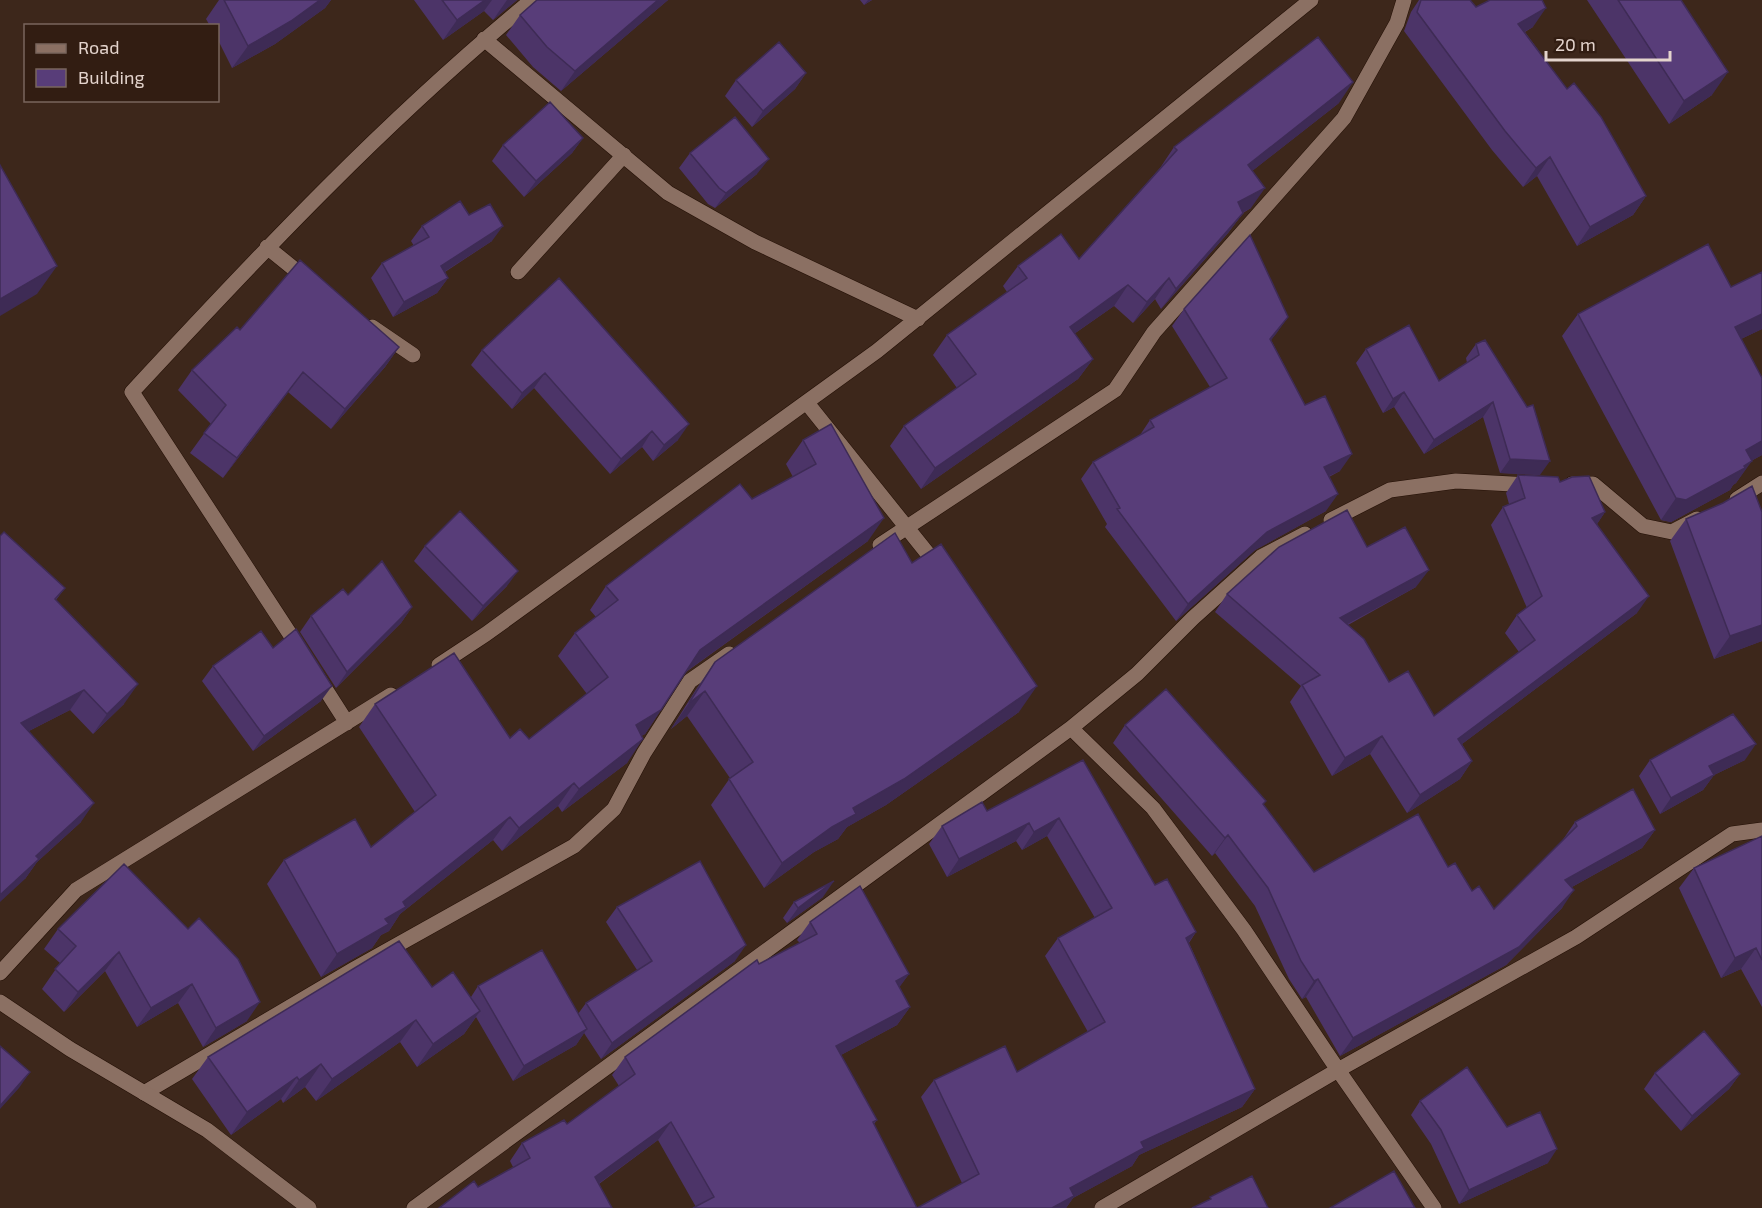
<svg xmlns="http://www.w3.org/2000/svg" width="1762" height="1208" viewBox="0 0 1762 1208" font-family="'Exo 2',sans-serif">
<rect width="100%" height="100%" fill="#3d271b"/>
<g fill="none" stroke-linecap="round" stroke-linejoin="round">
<defs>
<path id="minor" d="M484,39l184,154 87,49 163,77
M267,247l42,34
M518,272l106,-117
M372,327l41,28
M807,403l133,166
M1572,484h21l50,42 29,6 25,-13
M1737,499l25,-16
M1331,520l59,-30 66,-9 77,4
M880,545l235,-155 39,-58 190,-214 53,-95 7,-23
M301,651l-169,-259c127,-137 255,-273 400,-392
M439,665l47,-31 391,-283 434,-351
M317,676l30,47
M1071,728l66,-54 56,-56 68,-61 44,-23
M0,973l76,-83 315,-195
M144,1093l212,-125 218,-122 40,-37 30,-56 46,-72 39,-27
M414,1208l657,-480 82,80 91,122 94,140 238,-133 156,-103 30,-4
M1102,1208l236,-138 96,138"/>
<path id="tertiary" d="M0,1002l70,47 137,81 102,78"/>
</defs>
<use href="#minor" stroke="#230f05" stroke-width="16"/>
<use href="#tertiary" stroke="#230f05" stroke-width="16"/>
<use href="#minor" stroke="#8b7063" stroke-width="15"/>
<use href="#tertiary" stroke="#8b7063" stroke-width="15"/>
</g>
<path fill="#4c3468" d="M219,0h112l-6,8 -50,36 -43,24 -14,-28v-14h-8l-4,-7z
M414,0h103l-24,20 -9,-9 -41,29z
M537,0h131l-107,91 -28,-24 -27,-32 14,-20z
M860,0h12l-8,5z
M1419,0h51l6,7 57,20 -8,5 121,164 -13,19 -56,31 -40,-70 -14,11 -31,-37 -88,-119 7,-19z
M1587,0h94l31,95 -43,29z
M806,73l-11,16 -43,38 -27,-31 11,-16z
M1339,103l-87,68 -1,37 -8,5 -15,20 -67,76 -6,-10 -22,24 -19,-17 -40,28 19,25 -15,20 -157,110 -31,-43 14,-20 53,-38 -24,-33 14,-20 60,-43 -4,-6 15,-20 61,-7 81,-91 14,-21z
M583,138l-11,15 -48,44 -32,-36 11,-16z
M690,153l67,21 -42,34 -7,-4 -29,-36z
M469,215l23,26 -47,31 3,6 -11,15 -44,24 -22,-39 11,-15 32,-17 -3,-5 11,-15z
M1762,272v57l-21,10 21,39v77l-11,6 -15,22 -3,2 -3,5 -59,32 -10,-2 -99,-184 16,-22 153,-27z
M559,278l119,162 -25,21 -11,-14 -32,27 -76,-86 -22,21 -41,-44 11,-15z
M1184,309l104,8 -17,23 69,131 -11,6 -3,34 -71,39 -79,71 -71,-94 2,-3 -26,-45 12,-17 47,-27 10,-15 60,-33 -38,-61z
M240,330l159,17 -14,20 -54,62 -43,-37 -65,86 -33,-25 21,-29 -33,-34 14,-20z
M1476,344l64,131 -40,-2 -17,-56 -59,37 -30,-47 -11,6 -27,-50 10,-14 73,32 28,-18 -1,-5z
M803,440l65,101 -182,131 -41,62 -4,2 -14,27 -65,49 -4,-6 -56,45 -9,-11 -93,74 -11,17 -8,4 -9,13 -51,29 -54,-93 17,-24 87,-13 44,-35 -56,-85 16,-23 135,34 19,1 58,-45 -29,-38 17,-23 21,-16 -6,-7 16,-24 146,-87 41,-22 -7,-13z
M1518,475l42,7 45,30 -8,12 40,89 -175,131 10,17 -12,18 -53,34 -37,-59 -38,22 -42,-74 11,-16 -86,-74 12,-18 140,-47 49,40 -68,38 41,57 45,34 85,-64 -14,-19 12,-18 10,-7 -36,-83 12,-18 6,-3 -3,-11z
M1723,503l39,9v129l-48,18 -44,-118 16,-22z
M0,536l65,52 -9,12 68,104 -31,30 -23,-24 -41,21 52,91 -44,40 -12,17z
M425,546l82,40 -35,35 -58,-60z
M912,563l107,149 -133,93 -39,22 -9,12 -24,13 -50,36 -53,-83 19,-27 -43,-62 -16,13 26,-41 18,-26z
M348,595l64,12 -11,16 -65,65 -36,-56 11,-16z
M273,648l48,53 -68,50 -51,-70 11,-15z
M1125,725l141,76 -3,4 51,67 134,-5 24,24 22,18 68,-68 13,-19 80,8 -13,18 -70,39 -10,21 -56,57 -166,91 -34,-59 -4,2 -13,-20 -34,-73 -40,-53 -3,3 -99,-113z
M1083,760l72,125 12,-6 29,53 -7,11 66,146 -13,18 -103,48 -7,11 -59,32 -7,10h-373l3,-1 -38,-67 -59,44 13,24h-173l35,-27 4,6 35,-20 -3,-6 12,-18 42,-23 3,4 52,-38 -7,-11 13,-18 132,-97 2,4 41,-21 -3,-3 13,-18 50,-36 49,88 -10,13 11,20 -13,18 -56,30 36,65 -3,4 43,84 45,-25 -41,-86 13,-17 71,-34 12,26 71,-40 -43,-76 13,-18 37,-20 -48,-82 -25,14 -6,-9 -69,36 -18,-33 13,-18 40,-24 5,9z
M1650,760h95l-31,15 -11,15 -43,24 -21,-38z
M1762,836v171l-21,-38 -20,9 -42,-90 15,-20z
M124,864l123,157 -44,26 -25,-44 -41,24 -32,-56 -41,41 -22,-23 18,-26 -16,-14 14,-20z
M823,897l-36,26 -4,-5 11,-16z
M617,907l118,54 -134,98 -17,-26 -8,12 -63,36 -37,-64 -12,17 -47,33 -17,-25 -84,59 -11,-14 -22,16 -2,-4 -50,36 -39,-56 16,-22 224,-70 39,10 7,-11 100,28 8,-11 51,-33 -31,-48z
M1655,1073l85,1 -11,15 -48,42 -37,-42z
M1420,1101l87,26 41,36 -89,41 -28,-60 -20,-29z"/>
<path fill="#3e2b55" d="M320,0h11l-6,8 -50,36 -43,24 16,-22z
M485,0h7l-8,11 -41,29 14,-20z
M507,0h10l-24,20z
M658,0h10l-107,91 14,-20z
M868,0h4l-8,5z
M1546,8l-13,19 -28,15 13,-18z
M1728,72l-16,23 -43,29 15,-23z
M806,73l-11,16 -43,38 11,-16z
M1353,82l-14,21 -106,83 15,-21z
M583,138l-11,15 -48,44 12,-16z
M1550,157l-13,19 -14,11 13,-19z
M769,159l-12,15 -42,34 11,-15z
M1265,188l-14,20 -28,15 15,-21z
M1646,196l-13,19 -56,31 13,-19z
M1243,213l-15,20 -67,76 15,-20z
M503,226l-11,15 -62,40 11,-15z
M57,266l-20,28 -37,22v-17z
M448,278l-11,15 -44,24 11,-15z
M1169,278l-14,21 -22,24 14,-21z
M1128,285l-14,21 -59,41 15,-20z
M1762,314v15l-42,20 15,-22z
M1288,317l-12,17 -18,22 12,-17z
M399,347l-14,20 -54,62 14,-20z
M1093,359l-15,20 -157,110 14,-21z
M303,372l-15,20 -65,86 14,-20z
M545,373l-11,15 -22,21 10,-16z
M1404,392l-10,15 -11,6 10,-14z
M1493,402l-10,15 -59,37 10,-14z
M689,424l-11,16 -25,21 11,-16z
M652,431l-10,16 -32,27 11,-15z
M1762,441v14l-32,17 16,-22z
M1352,454l-12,17 -28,13 12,-17z
M1510,459l40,2 -10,14 -40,-2z
M1752,461l-16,22 -3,2 -3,5 -59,32 -10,-2 15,-22z
M1338,494l-12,17 -71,39 -79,71 12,-17 79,-72z
M1605,512l-12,18 -1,-12z
M884,518l-16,23 -184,132 16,-23z
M1429,570l-13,17 -89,48 13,-17z
M518,571l-11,15 -35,35 11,-15z
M1649,596l-12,17 -191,143 12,-17z
M412,607l-11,16 -65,65 11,-16z
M1762,625v16l-48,18 16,-23z
M138,684l-14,20 -31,30 14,-20z
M332,686l-11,15 -68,50 11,-15z
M1037,686l-18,26 -133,93 -39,22 -9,12 -24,13 -50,36 18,-25 71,-55z
M84,690l-14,20 -63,32 14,-19z
M705,691l-18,25 -16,13 18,-26z
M661,710l-16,24 -26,15 17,-24z
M1382,736l-12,18 -38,22 13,-18z
M643,739l-16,24 -65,49 17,-23z
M1756,744l-11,16 -31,15 -11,15 -43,24 11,-16 38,-32z
M1472,761l-12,18 -53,34 13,-18z
M574,783l-16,23 -56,45 17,-23z
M94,803l-13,19 -44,40 -12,17 -25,23v-7l36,-39z
M510,817l-17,23 -93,74 -11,17 -8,4 -9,13 -51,29 16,-23z
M1059,818l-12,18 -25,14 12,-18z
M1029,823l-13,18 -69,36 12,-18z
M1655,830l-13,18 -90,50 13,-18z
M1228,835l-13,18 -3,3 13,-18z
M834,881l-11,16 -36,26 11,-15z
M1574,890l-12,18 -56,57 -166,91 13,-18z
M1196,932l-13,18 3,-12z
M746,945l-11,16 -134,98 11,-16z
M1756,948l-15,21 -20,9 14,-20z
M119,952l-14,19 -41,41 14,-20z
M909,974l-13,18v-11z
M1318,979l-12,18 -4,2 12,-18z
M192,984l-14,19 -41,24 14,-19z
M260,1002l-13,19 -44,26 13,-19z
M910,1007l-13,18 -73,39 12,-18z
M480,1011l-16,23 -47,33 16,-23z
M416,1020l-16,22 -84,59 16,-22z
M587,1029l-11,16 -63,36 11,-15z
M321,1064l-16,23 -22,16 16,-23z
M30,1072l-11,16 -19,21v-3z
M1740,1074l-11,15 -48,42 11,-15z
M297,1077l-16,22 -50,36 16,-23z
M1255,1089l-13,18 -103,48 -7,11 -59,32 -7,10h-14l18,-20 71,-46z
M671,1122l-13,18 -75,55 12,-18z
M1557,1149l-9,14 -89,41 10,-14z"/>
<path fill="#583d79" stroke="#3e2b55" stroke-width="1.5" d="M224,0h96l-29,21 -43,25z
M442,0h43l-28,20z
M537,0h121l-83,71 -28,-24 -27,-32z
M1421,0h49l6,7 14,-7h52l4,8 -28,16 49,65 7,-6 27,34 45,79 -56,31 -40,-70 -14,11 -31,-37 -88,-119z
M1618,0h63l47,72 -44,29z
M1318,37l35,45 -105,83 17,23 -27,14 5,11 -67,76 -7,-11 -22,24 -19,-17 -58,42 23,32 -158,109 -31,-42 72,-52 -29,-39 80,-57 -9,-12 43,-32 18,25 98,-109 -3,-3z
M779,42l27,31 -43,38 -27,-31z
M550,102l33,36 -47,43 -33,-36z
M735,117l34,42 -43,34 -7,-5 -29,-35z
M0,165l57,101 -57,33z
M460,201l9,14 21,-11 13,22 -62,40 7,12 -44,24 -22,-39 47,-26 -7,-11z
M1250,235l38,82 -18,22 35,66 20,-9 27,58 -28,13 14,27 -71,38 -79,72 -71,-95 3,-1 -27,-46 61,-35 -4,-7 77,-42 -43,-69z
M1708,244l23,43 31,-15v42l-27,13 27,51v63l-16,9 6,11 -8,5 1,2 -59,32 -10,-2 -98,-184z
M300,260l99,87 -54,62 -42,-37 -66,86 -33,-25 22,-28 -34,-35 45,-43 3,3z
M559,278l130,146 -25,21 -12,-14 -31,28 -76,-86 -23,20 -40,-43z
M1409,325l30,56 40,-26 -3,-11 9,-4 42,67 6,-2 17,56 -40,-2 -17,-57 -59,38 -30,-48 -11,7 -27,-50z
M831,424l53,94 -184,132 -39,60 -25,15 7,14 -64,50 -5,-6 -55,45 -9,-11 -107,85 3,5 -21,12 4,5 -52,30 -53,-94 71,-41 16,28 65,-52 -61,-91 79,-51 56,85 10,-9 9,10 79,-62 -33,-44 43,-33 -12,-14 134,-102 12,15 64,-35 -13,-24z
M1518,475l40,2 2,5 12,-5 17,-1 16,36 -13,6 57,78 -191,143 14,22 -52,34 -38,-59 -37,22 -43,-73 18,-10 -93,-81 52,-47 68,-37 20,37 38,-20 24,43 -89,48 24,21 25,43 19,-11 26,45 101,-76 -18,-25 25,-19 -39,-89 22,-9z
M1752,486l10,26v113l-32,11 -44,-117 37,-16z
M460,511l58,60 -35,35 -58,-60z
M4,532l61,56 -10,11 83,85 -31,30 -23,-24 -63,33 73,80 -58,53 3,3 -39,36v-359z
M895,533l17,30 29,-19 96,142 -133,93 -51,29 3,6 -24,13 -50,36 -53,-84 24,-17 -48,-71 -16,12 26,-41z
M382,561l30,46 -65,65 -36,-56 32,-27 5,6z
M296,629l36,57 -68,50 -51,-70 48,-35 12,17z
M1166,689l100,112 -3,3 51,68 104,-58 30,53 7,-4 17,28 7,-5 15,23 83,-83 -2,-4 58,-33 22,41 -90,50 9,10 -55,57 -166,91 -35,-59 -4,2 -13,-20 -33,-73 -40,-53 -3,3 -100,-113z
M1733,714l23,30 -47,22 5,9 -43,23 -21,-38z
M1083,760l72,125 12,-6 29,53 -10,6 69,151 -114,53 3,6 -74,40 4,8 -22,12h-359l21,-11 -43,-75 -76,55 17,31h-173l35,-27 4,6 52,-29 -8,-15 42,-23 3,4 68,-50 -10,-17 132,-97 2,4 58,-30 -7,-12 50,-36 49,88 -13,7 14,26 -74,39 41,74 -4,2 44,86 62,-34 -45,-94 71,-34 12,26 88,-50 -47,-84 54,-30 -53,-90 -25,14 -5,-9 -70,36 -17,-33 40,-24 5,9z
M1762,836v124l-6,-12 -21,10 -41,-90z
M700,861l46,84 -134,98 -26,-40 66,-42 -35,-54z
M124,864l64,65 11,-11 39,41 22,43 -44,26 -24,-44 -41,24 -32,-56 -41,40 -23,-23 21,-23 -18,-17z
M834,881l-36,27 -4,-6z
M399,941l33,46 21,-15 27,39 -47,33 -17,-24 -84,59 -11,-15 -22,16 -2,-3 -50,35 -39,-55z
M542,950l45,79 -63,37 -46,-80z
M1704,1031l36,43 -48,42 -37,-43z
M0,1046l30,26 -30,34z
M1467,1067l40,60 33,-15 17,37 -88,41 -28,-60 -21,-29z
M1394,1171l21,37h-85z
M1252,1176l16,32h-76l19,-9 -1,-2z"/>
<rect x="24" y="24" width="195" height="78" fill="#321d12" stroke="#79665d" stroke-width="1.5"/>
<rect x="36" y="44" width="30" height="9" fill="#8b7063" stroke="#79665d" stroke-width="1.5"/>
<text x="78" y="54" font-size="18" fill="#e4d4cd">Road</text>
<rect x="36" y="69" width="30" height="18" fill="#583d79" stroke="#79665d" stroke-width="1.5"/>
<text x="78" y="84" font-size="18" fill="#e4d4cd">Building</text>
<path d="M1546 51v9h124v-9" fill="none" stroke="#e4d4cd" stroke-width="3"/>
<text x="1555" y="51" font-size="18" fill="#e4d4cd" stroke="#321d12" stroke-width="4.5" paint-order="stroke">20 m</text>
</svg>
